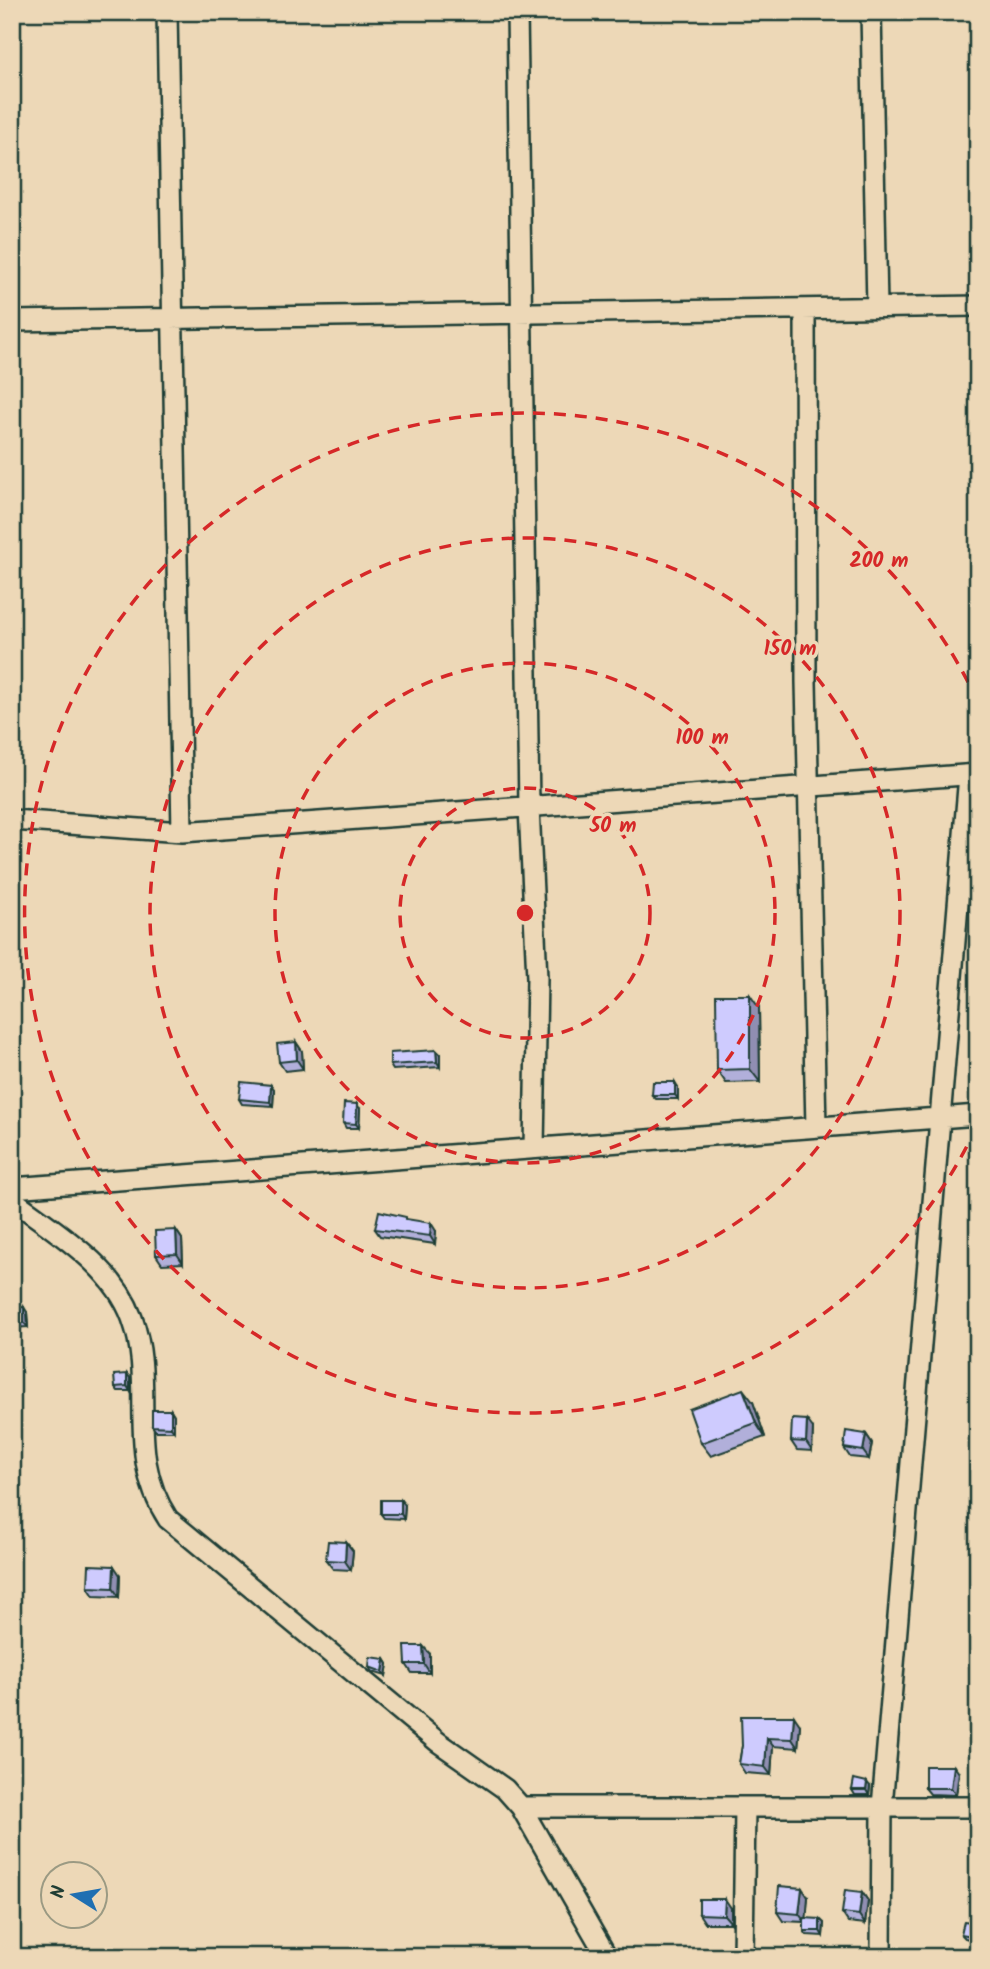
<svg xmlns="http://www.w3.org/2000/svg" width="990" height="1969" viewBox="0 0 990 1969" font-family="Kalam,sans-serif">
<rect width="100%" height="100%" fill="#edd8b7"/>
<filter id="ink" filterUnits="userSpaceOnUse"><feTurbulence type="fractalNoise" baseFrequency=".0143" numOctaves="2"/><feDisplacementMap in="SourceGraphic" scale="14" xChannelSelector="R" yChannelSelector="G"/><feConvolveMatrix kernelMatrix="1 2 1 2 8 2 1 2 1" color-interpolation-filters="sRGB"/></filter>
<g filter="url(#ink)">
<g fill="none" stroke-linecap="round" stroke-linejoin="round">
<defs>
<path id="minor" d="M167,12l15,820
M517,12l12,795 8,171 -3,170
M871,12l6,295
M805,309l1,373 10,445
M12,321l966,-15
M12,820l170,12 796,-58
M12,1188l966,-73
M12,1199c42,32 101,66 120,119 25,68 -8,134 36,201l270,223 67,47 16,18 86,150
M521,1807h457
M743,1957l2,-150
M881,1957l1,-150 87,-1032"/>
</defs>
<use href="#minor" stroke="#1f3d34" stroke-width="24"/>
<use href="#minor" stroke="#edd8b7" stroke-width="19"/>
</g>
<path fill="#b1afda" stroke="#1f3d34" stroke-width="2" d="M759,1008l1,74 -34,1 -9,-13z
M296,1042l6,9 1,18 -18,2 -6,-9z
M436,1050l4,4v13l-47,3 -3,-5z
M271,1085l3,4 -1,17 -31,-2 -3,-5z
M678,1087v12h-22l-4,-4z
M12,1093l7,9v26h-7z
M360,1109l-1,19h-13l-3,-5z
M408,1220l28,11 -1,13 -55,-8 -5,-7z
M176,1230l6,9 1,24 -21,1 -6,-9z
M12,1308l15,4 1,15 -16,1z
M127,1374l3,4v13h-12l-3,-4z
M753,1402l12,35 -54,19 -10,-13z
M171,1410l3,5v16h-18l-4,-5z
M813,1428l-1,23 -15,-1 -6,-9z
M866,1434l6,9 -3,16 -19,-2 -6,-9z
M405,1505l-1,14 -20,-1 -3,-4z
M346,1542l7,9 -2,19 -18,-1 -7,-9z
M120,1575l-1,22 -25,-1 -6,-9z
M430,1654v19h-18l-6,-9z
M385,1659l3,5 -2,12 -14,-4 -3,-5z
M800,1725l-2,23 -25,-2 -2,29 -26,-2 -6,-9 3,-18z
M959,1773l-3,22 -26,-1 -5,-6z
M870,1786l-1,9h-14l-3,-5z
M862,1892l6,9 -3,23 -17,-2 -6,-9z
M808,1897l-2,21 18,5 -1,13 -16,-1 -3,-4v-9l-21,-1 -6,-9z
M731,1908v15h-26l-6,-9z
M978,1923v18l-13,-3 -4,-4z"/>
<path fill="#908eb2" stroke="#1f3d34" stroke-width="2" d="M750,995l9,13 1,74 -10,-13z
M296,1042l6,9 1,18 -6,-9z
M436,1050l4,4v13l-3,-5z
M675,1082l3,5v12l-3,-4z
M271,1085l3,4 -1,17 -3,-4z
M13,1093l6,9v26l-7,-9z
M357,1104l3,5 -1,19 -3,-4z
M431,1223l5,8 -1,13 -5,-8z
M176,1230l6,9 1,24 -6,-9z
M24,1307l3,5 1,15 -4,-4z
M127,1374l3,4v13l-3,-5z
M743,1389l10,13 12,35 -9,-14z
M171,1410l3,5v16l-3,-4z
M807,1420l6,8 -1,23 -6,-9z
M866,1434l6,9 -3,16 -6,-8z
M401,1500l4,5 -1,14 -3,-5z
M346,1542l7,9 -2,19 -6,-9z
M114,1566l6,9 -1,22 -6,-9z
M423,1646l7,8v19l-6,-9z
M385,1659l3,5 -2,12 -3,-4z
M794,1716l6,9 -2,23 -6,-9z
M767,1738l6,8 -2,29 -6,-8z
M954,1766l5,7 -3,22 -5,-7z
M867,1782l3,4 -1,9 -3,-5z
M802,1888l6,9 -2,26 -7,-9z
M862,1892l6,9 -3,23 -6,-9z
M725,1899l6,9v15l-7,-8z
M820,1919l4,4 -1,13 -3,-5z"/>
<path fill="#cecbfe" stroke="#1f3d34" stroke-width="2" d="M716,995h34v74l-33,1z
M296,1042l1,18 -18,2 -2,-18z
M436,1050l1,12 -47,3v-12z
M241,1082l30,3 -1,17 -31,-3z
M653,1082h22v13h-23z
M344,1103l13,1 -1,20 -13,-1z
M379,1211l27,6v2l25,4 -1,13 -55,-7z
M176,1230l1,24 -21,1 -1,-24z
M24,1307v16h-12v-15z
M127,1374v12l-12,1 -1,-12z
M743,1389l13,34 -55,20 -12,-34z
M152,1410h19v17l-19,-1z
M792,1419l15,1 -1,22 -15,-1z
M846,1431l20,3 -3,17 -19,-3z
M381,1500h20v14h-20z
M328,1541l18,1 -1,19 -19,-1z
M89,1565l25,1 -1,22 -25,-1z
M405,1646h18l1,18h-18z
M370,1657l15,2 -2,13 -14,-5z
M741,1716h53l-2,23 -25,-1 -2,29 -26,-3 3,-18z
M925,1766h29l-3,22h-26z
M854,1779l13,3 -1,8h-14z
M779,1886l23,2 -3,26 -22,-2z
M845,1890l17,2 -3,23 -17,-2z
M699,1899h26l-1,16 -25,-1z
M804,1918l16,1v12h-16z
M964,1921l14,2v14l-17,-3z"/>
</g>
<g fill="none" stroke="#d62828" stroke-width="3.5" stroke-dasharray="12 9">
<circle cx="525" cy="913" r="125"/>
<circle cx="525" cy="913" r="250"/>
<circle cx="525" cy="913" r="375"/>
<path d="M976 1128A500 500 0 1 1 976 698"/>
</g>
<circle cx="525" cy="913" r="10" fill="#d62828" stroke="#edd8b7" stroke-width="3.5"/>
<g font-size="21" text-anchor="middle" font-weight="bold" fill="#d62828" stroke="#edd8b7" stroke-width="7" stroke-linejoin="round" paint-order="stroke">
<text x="879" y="567">200 m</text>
<text x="790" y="655">150 m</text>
<text x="702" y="744">100 m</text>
<text x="613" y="832">50 m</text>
</g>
<rect width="990" height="1969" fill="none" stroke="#edd8b7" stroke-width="42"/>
<rect x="21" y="21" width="948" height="1927" fill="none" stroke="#1f3d34" stroke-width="2.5" filter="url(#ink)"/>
<g transform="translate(74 1895) rotate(281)"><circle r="33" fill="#edd8b7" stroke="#9b9a83" stroke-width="2"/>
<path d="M0-5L12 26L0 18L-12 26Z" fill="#1f6fb2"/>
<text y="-10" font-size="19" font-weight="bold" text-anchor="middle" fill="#1f3d34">N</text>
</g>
</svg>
